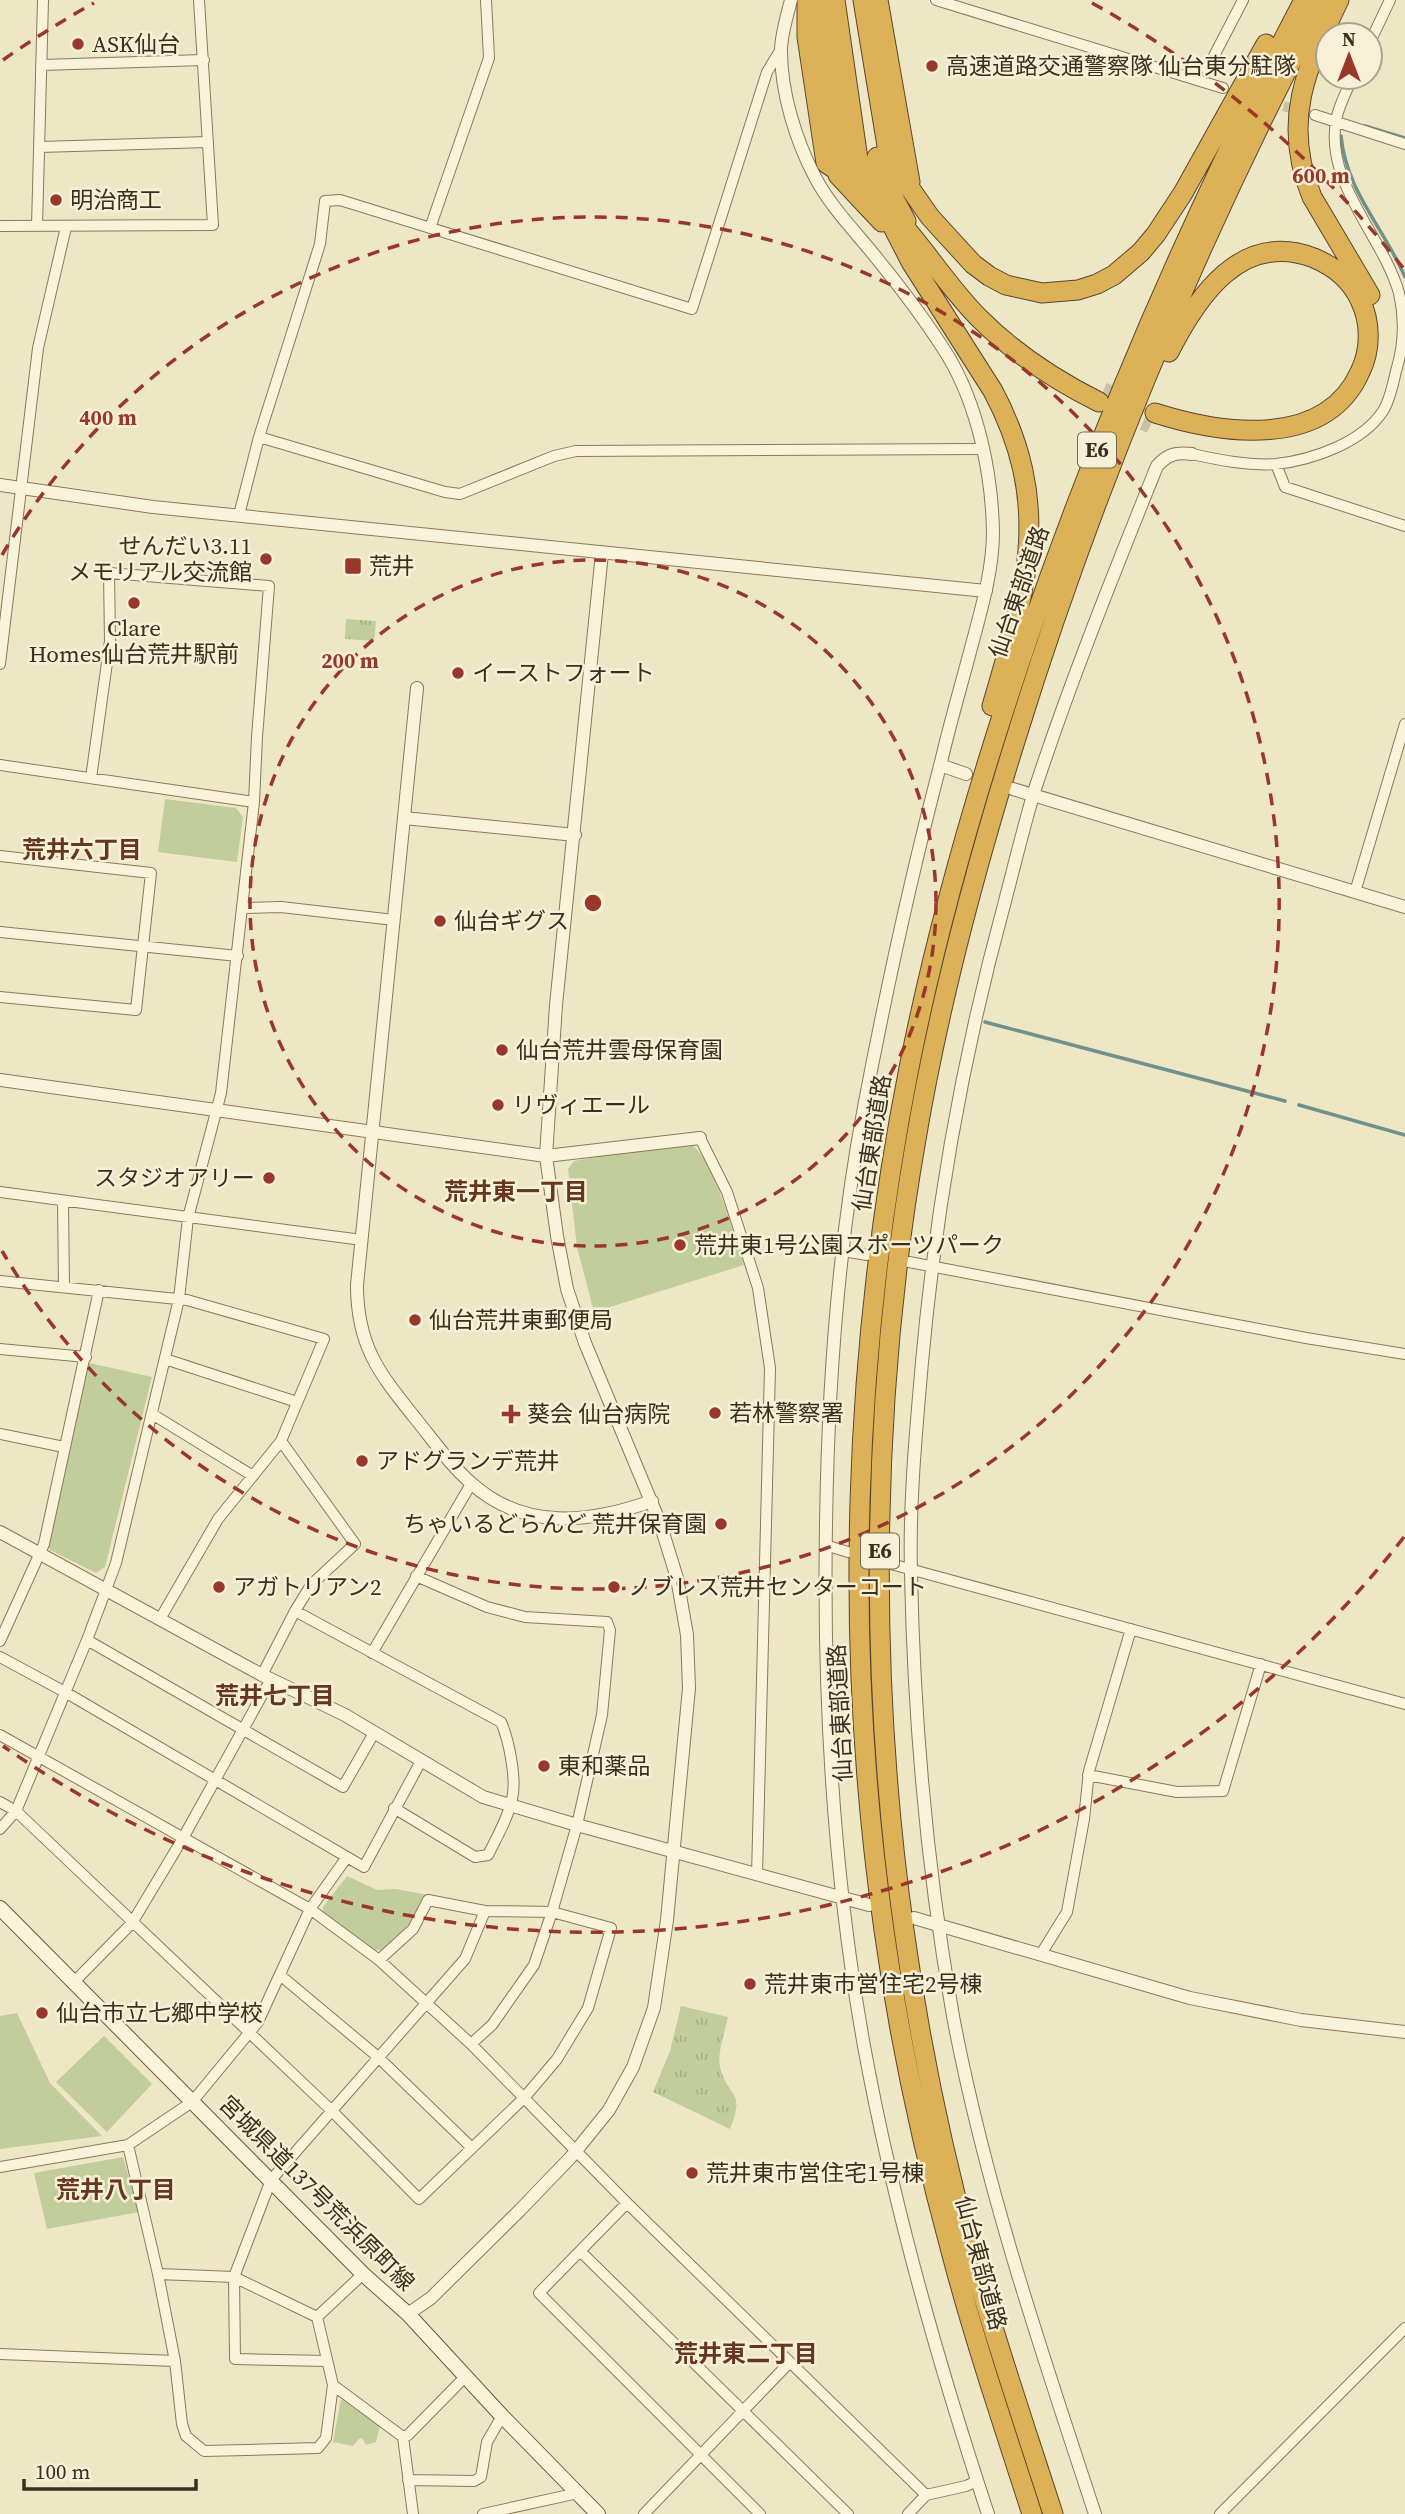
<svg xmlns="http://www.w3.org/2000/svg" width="1405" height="2514" viewBox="0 0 1405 2514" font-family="'Source Serif 4','Noto Sans JP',serif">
<defs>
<pattern id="grass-tufts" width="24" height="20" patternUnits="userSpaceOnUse" patternTransform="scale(1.75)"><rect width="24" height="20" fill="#c1cd9a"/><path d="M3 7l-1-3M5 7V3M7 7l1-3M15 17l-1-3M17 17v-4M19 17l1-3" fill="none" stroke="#a7b084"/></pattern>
</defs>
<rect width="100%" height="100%" fill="#eee7c6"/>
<path fill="url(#grass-tufts)" d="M346,619l30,2 -2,20 -29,-2z
M681,2006l47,11c-3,15 -11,35 -8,50 8,32 26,22 10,62l-77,-37 17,-41z"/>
<path fill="#c1cd9a" d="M165,799l71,9 7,9 -6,45 -79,-10z
M690,1144c22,10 46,96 54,121l-150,47 -17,-65 -9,-78 6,-8 36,-7z
M85,1362l67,15 -47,190 -9,6 -46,-23 -2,-6z
M347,1876l30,14 18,-1 29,5 -13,28 -27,28h-11l-50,-36v-7z
M17,2013l33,70 52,53 -102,13v-133z
M104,2036l48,48 -45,48 -51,-50z
M123,2157l16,55 -92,17 -13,-56z
M341,2399l39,26 -4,17 -10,3 -4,-7 -3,1 -6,7 -20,-4z"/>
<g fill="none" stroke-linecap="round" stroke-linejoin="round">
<path stroke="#6e918c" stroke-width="3.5" d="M1365,126l40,12
M1341,136c5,55 43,92 64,141
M985,1022l300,79
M1299,1105l106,30"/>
<path stroke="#cac2a5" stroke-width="10" stroke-dasharray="10 5" stroke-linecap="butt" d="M1269,102l46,13"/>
<path stroke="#cac2a5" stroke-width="19" stroke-dasharray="19 10" stroke-linecap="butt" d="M1103,392l32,12
M1117,409l34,15"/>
<defs>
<path id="minor" d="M936,0l287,88
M1370,42l20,-42
M41,65l163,-5
M1201,81l42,-81
M1315,115l90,29
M40,147l168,-5
M0,226l213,-1 -14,-225
M37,226l6,-226
M430,228l59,-170 -3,-58
M259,437l186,55 15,2 94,-38 22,-5 406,-2
M1192,454c27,6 56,12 84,10 36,-4 86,-21 107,-53 7,-11 10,-27 13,-40 8,-26 9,-52 3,-78 -16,-57 -74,-109 -63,-172 2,-14 11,-31 17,-44
M1276,464l9,23 120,39
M239,515l20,-78 61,-193 5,-43 15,-1 352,109 75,-237 14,-23
M0,664l38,-316 28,-121
M0,765l254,37
M0,856l151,17 -15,137 -136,-13
M1355,892l50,-168
M243,908l38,-1 113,13
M0,932l238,24
M700,1138l27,54 31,96 12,80 -13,507
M0,1192l362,48
M63,1201l1,86
M843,1251l24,4
M909,1262l397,76 99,16
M0,1281l187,19 137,39 -43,102 -63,78 -58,100
M0,1349l86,8
M165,1359l132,43
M152,1414l101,62
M0,1434l64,13
M825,1545l23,7
M891,1564l514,140
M295,1611l206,111c8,18 16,58 11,77 -4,19 -15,38 -24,56l-13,2 -81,-49
M87,1640l256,147 31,-54
M0,1641l44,-97 55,-254
M372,1653l99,-169
M0,1657l65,35 299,175 57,-106
M262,1675l33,-64 16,-26 44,-41 -74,-103
M0,1735l310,174 69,51 92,84 156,159 299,292 -18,19
M1088,1775l89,17 46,-1 38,-127
M0,1802l16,9 316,300 87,88 105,-101 33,-39 31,-51 23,-80 -59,-16 -18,53 -42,60 -21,19
M0,1829l16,-18 71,-171 29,-77 63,-264 9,-81 33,-125 33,-291 3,-65 12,-151 -160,-13 1,68 -19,137
M1041,1954l26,-42 17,-93 5,-48 42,-142
M379,1960l34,-31 15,-29 57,11 67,1 25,-87 25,-110 8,-85 -3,-8 -82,-5 -38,-10 -71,-31
M280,1975l98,82 94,91
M74,1982l58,-59 51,-85 88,-159
M128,2145l30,129 17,87 7,63 4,12 18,15 114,-3 8,-10 7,-53
M0,2167l128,-22 64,-43 66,-80 52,-113 37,-52
M627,2203l-88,90 221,221
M580,2251l268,263
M158,2274l76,3 83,40
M363,2274l-46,43 16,68 70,52 5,-2 58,-59
M0,2354l175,7
M327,2361l-92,-2 -1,-82 37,-97 194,-221 20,-48
M403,2437l10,77
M408,2480l66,1 7,-4 6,-35 15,-26
M926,2495l40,-9 11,-5
M483,2514l95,-21
M644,2514l146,-152
M1220,2514l185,-186"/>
<path id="tertiary" d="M791,0c-4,16 -10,35 -10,51 0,42 15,90 34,126 14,27 36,50 55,73 28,34 55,69 78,106 30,50 44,118 45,176 0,39 -12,78 -22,116 -10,38 -21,75 -30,114 -30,114 -55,229 -77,345 -26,137 -36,277 -38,417 -3,175 7,349 38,522 29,159 73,314 124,468
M0,485l153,22 833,84
M417,688l-60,597c0,61 22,88 58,133 18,22 35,47 56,65 53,48 119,40 181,18
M940,765l26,9
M1013,789l392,118
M404,818l171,17
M0,1080l546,76 154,-18
M0,1532l262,143 83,40 138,82 94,28 292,80
M914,1918l276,80 111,22 104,12
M408,2314l23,-16 89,-88 51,-53 38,-47 24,-43 21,-59 13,-88 22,-232 -2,-53 -10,-57 -17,-55 -75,-180 -18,-54 -10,-53 -11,-80 10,-151 46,-452
M1095,2514c-54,-164 -110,-328 -142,-498 -26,-146 -39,-295 -42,-442 -2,-71 5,-142 11,-212 14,-154 41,-307 82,-457 10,-38 19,-76 30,-113 36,-110 80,-219 123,-326 11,-12 19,-14 35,-12"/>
<path id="secondary" d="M0,1908l363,366 45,40 94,102 96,98"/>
<path id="motorway" d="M807,0v37l19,126 25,17
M820,0l22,161 20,21
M835,0l23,159 53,103 82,129c61,115 33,199 -1,315
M863,0l26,158 41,59 43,47 16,12 17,9 36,8 36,-3 19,-6 17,-9 27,-23 15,-18 27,-41 83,-149
M878,0l32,182
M1339,0c-33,68 -58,122 -27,197l58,98
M877,157l15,38 14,26
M838,175l44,47
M893,214c31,33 54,72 86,104 35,35 76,62 120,84
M1155,413c66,21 170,37 205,-41 11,-22 11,-50 0,-72 -9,-20 -27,-34 -46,-42 -73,-28 -117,39 -145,94
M1032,2514c-28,-87 -58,-175 -81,-263 -29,-106 -52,-213 -67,-321 -41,-286 -31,-579 25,-862 29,-146 71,-290 119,-430 76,-220 168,-432 276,-638
M1053,2514c-28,-87 -58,-175 -83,-263 -29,-105 -51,-213 -66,-321 -36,-256 -33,-530 11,-785 23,-138 59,-273 101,-407 79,-255 183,-502 307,-738"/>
</defs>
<use href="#minor" stroke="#8a795c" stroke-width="12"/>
<use href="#tertiary" stroke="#8a795c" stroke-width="14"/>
<use href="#secondary" stroke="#6c5a3f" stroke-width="16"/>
<use href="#motorway" stroke="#584730" stroke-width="21"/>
<use href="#minor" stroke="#f9f3da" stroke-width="10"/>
<use href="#tertiary" stroke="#f9f3da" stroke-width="12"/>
<use href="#secondary" stroke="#f9f3da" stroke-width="14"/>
<use href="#motorway" stroke="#ddb158" stroke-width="19"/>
</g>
<g fill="none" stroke="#99372b" stroke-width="3.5" stroke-dasharray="12 9">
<circle cx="593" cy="903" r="343"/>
<path d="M2 555A686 686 0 1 1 2 1251"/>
<path d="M1404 1537A1029 1029 0 0 1 3 1746M3 60A1029 1029 0 0 1 94 3M1092 3A1029 1029 0 0 1 1404 269"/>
</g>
<g fill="#99372b" stroke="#f6f0d6" stroke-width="2.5">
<circle cx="78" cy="44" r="7"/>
<circle cx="932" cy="66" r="7"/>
<circle cx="56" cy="200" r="7"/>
<circle cx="266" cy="559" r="7"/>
<rect x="344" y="557" width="18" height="18" rx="3.5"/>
<circle cx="134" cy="603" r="7"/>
<circle cx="458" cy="673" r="7"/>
<circle cx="440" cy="921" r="7"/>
<circle cx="502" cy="1050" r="7"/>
<circle cx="498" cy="1105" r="7"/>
<circle cx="269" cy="1178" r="7"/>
<circle cx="680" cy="1245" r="7"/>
<circle cx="415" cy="1320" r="7"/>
<circle cx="715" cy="1413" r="7"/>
<path d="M507.5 1403.5h7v7h7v7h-7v7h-7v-7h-7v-7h7z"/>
<circle cx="362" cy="1461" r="7"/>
<circle cx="721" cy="1524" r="7"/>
<circle cx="219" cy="1587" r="7"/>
<circle cx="614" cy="1587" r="7"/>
<circle cx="544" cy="1766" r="7"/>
<circle cx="750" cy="1984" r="7"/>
<circle cx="42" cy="2013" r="7"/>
<circle cx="692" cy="2173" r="7"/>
</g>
<g text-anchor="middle" stroke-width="5" stroke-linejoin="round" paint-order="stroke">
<g fill="#f6f0d6" stroke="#726956" stroke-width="2">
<rect x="1078" y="432.5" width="38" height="35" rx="5"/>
<rect x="861" y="1533.5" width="38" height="35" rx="5"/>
</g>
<g font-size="21" font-weight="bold" fill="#3a2f1f">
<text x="1097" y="457">E6</text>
<text x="880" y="1558">E6</text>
</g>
<g font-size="23" fill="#3a2f1f" stroke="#f6f0d6" text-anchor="start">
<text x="92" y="52">ASK仙台</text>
<text x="946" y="74">高速道路交通警察隊 仙台東分駐隊</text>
<text x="70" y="208">明治商工</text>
<text x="252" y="554" text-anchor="end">せんだい3.11<tspan x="252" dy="26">メモリアル交流館</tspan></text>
<text x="369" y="574">荒井</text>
<text x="134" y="636" text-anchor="middle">Clare<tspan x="134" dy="26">Homes仙台荒井駅前</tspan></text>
<text x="472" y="681">イーストフォート</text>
<text x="454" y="929">仙台ギグス</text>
<text x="516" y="1058">仙台荒井雲母保育園</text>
<text x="512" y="1113">リヴィエール</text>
<text x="255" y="1186" text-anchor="end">スタジオアリー</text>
<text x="694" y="1253">荒井東1号公園スポーツパーク</text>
<text x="429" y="1328">仙台荒井東郵便局</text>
<text x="729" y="1421">若林警察署</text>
<text x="527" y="1422">葵会 仙台病院</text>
<text x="376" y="1469">アドグランデ荒井</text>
<text x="707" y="1532" text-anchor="end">ちゃいるどらんど 荒井保育園</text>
<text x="233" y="1595">アガトリアン2</text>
<text x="628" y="1595">ノブレス荒井センターコート</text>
<text x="558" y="1774">東和薬品</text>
<text x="764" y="1992">荒井東市営住宅2号棟</text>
<text x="56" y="2021">仙台市立七郷中学校</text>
<text x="706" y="2181">荒井東市営住宅1号棟</text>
</g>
<g font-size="23" fill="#3a2f1f" stroke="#f6f0d6">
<text transform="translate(1019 592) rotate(-71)" y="8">仙台東部道路</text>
<text transform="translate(872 1143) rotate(-81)" y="8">仙台東部道路</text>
<text transform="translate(840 1713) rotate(-93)" y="8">仙台東部道路</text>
<text transform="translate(317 2193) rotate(45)" y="8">宮城県道137号荒浜原町線</text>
<text transform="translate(981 2263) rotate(75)" y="8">仙台東部道路</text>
</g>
<g font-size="24" font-weight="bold" fill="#67361f" stroke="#f6f0d6">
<text x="82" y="858">荒井六丁目</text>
<text x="516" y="1200">荒井東一丁目</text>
<text x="275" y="1704">荒井七丁目</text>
<text x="116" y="2198">荒井八丁目</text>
<text x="746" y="2362">荒井東二丁目</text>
</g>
</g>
<circle cx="593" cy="903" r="10" fill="#99372b" stroke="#f6f0d6" stroke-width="3.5"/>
<g font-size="21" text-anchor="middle" font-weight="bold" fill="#99372b" stroke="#f6f0d6" stroke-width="5" stroke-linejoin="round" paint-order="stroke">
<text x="1321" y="183">600 m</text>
<text x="108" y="425">400 m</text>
<text x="350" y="668">200 m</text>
</g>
<g transform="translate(1349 56)"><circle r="33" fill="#f6f0d6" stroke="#aba38d" stroke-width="2"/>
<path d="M0-5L12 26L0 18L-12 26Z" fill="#99372b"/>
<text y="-10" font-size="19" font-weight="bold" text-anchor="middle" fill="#3a2f1f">N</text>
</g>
<path d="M24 2479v10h172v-10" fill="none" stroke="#3a2f1f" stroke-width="3.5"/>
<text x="35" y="2479" font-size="21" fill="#3a2f1f" stroke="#f6f0d6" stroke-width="5" paint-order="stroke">100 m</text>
</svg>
